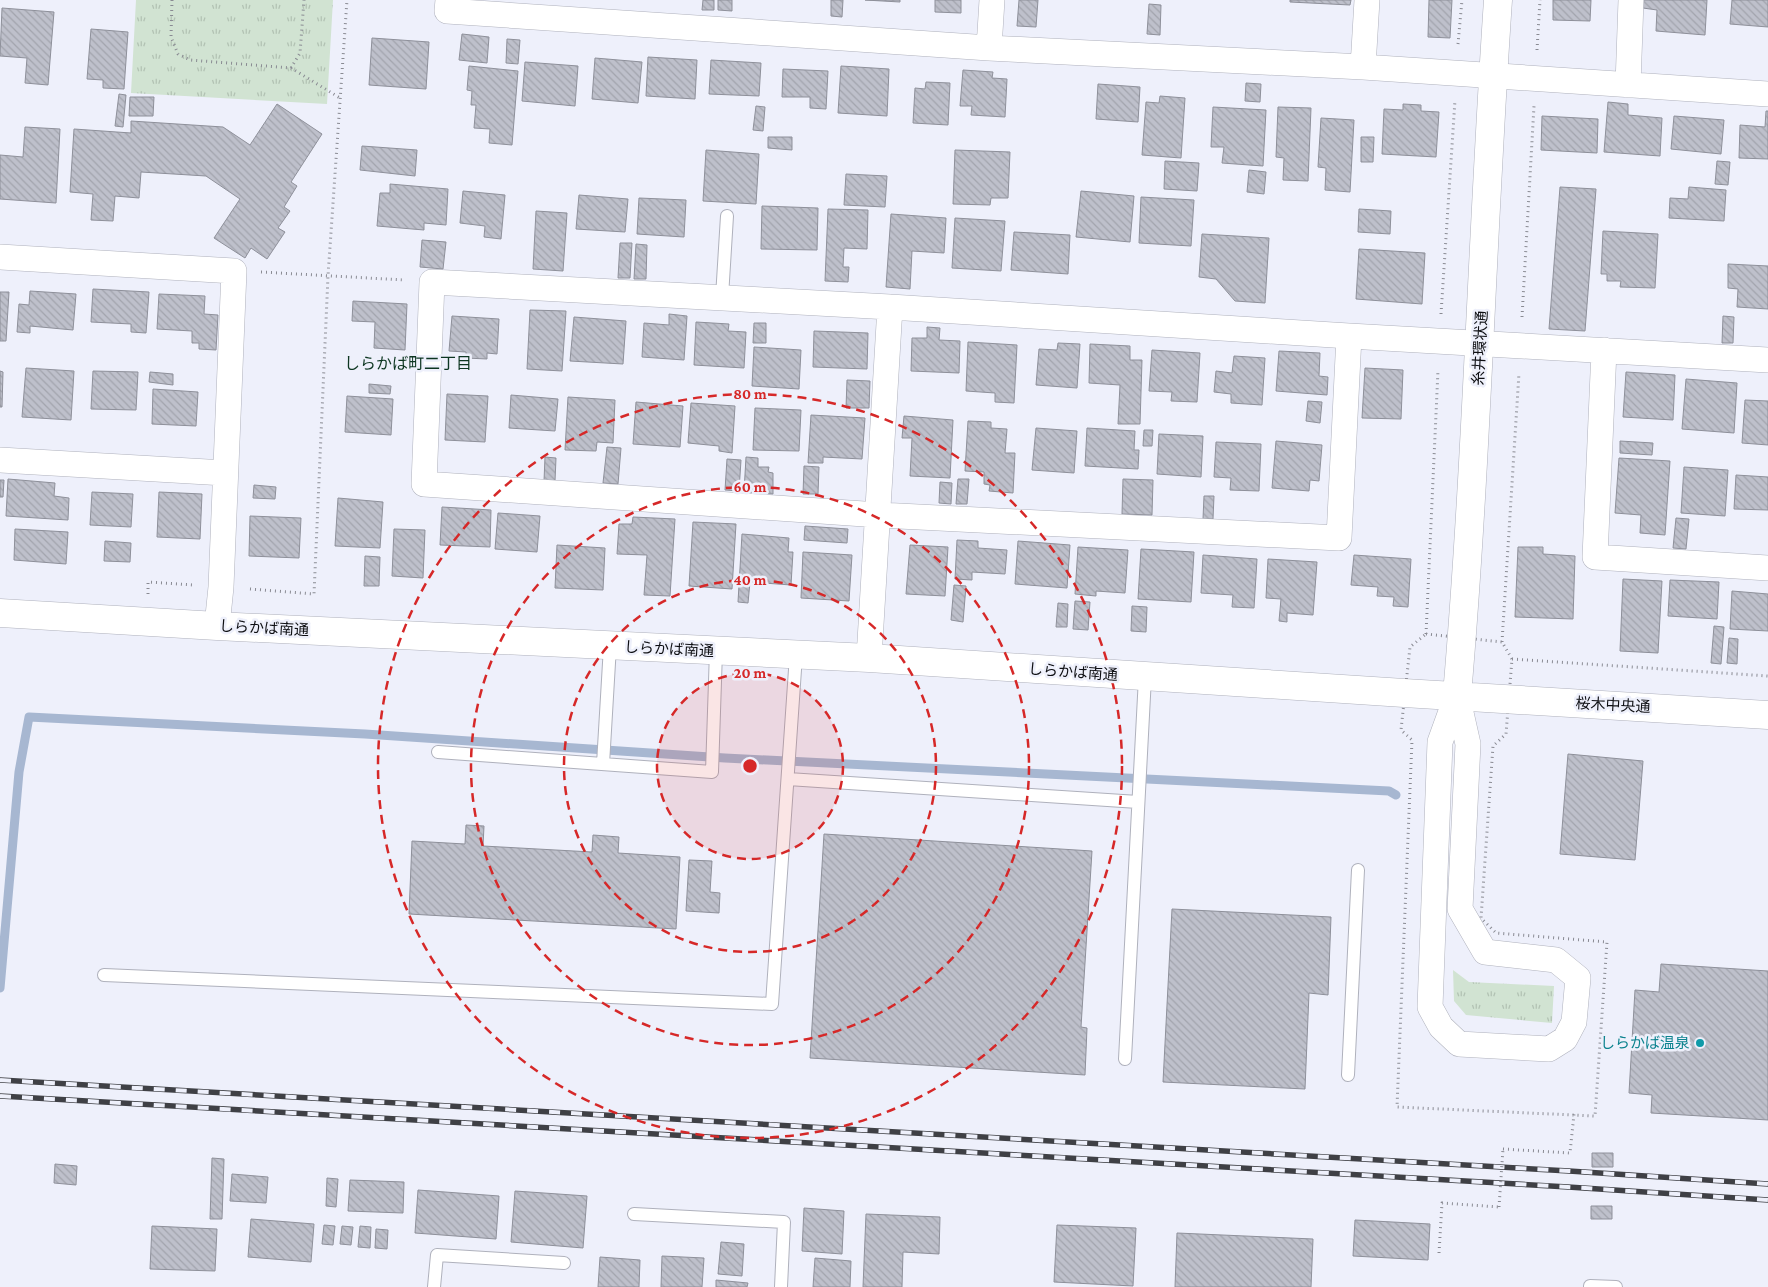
<svg xmlns="http://www.w3.org/2000/svg" width="1768" height="1287" viewBox="0 0 1768 1287" font-family="'Crimson Pro','Noto Sans JP',serif">
<defs>
<pattern id="grass-tufts" width="24" height="20" patternUnits="userSpaceOnUse" patternTransform="scale(1.25)"><rect width="24" height="20" fill="#d1e3d2"/><path d="M3 7l-1-3M5 7V3M7 7l1-3M15 17l-1-3M17 17v-4M19 17l1-3" fill="none" stroke="#b2c2b3"/></pattern>
<pattern id="building-back-hatch" width="6" height="6" patternUnits="userSpaceOnUse" patternTransform="scale(1.25)"><rect width="6" height="6" fill="#bec0cb"/><path d="M-1 5l2 2M0 0l6 6M5-1l2 2" fill="none" stroke="#a2a4ad"/></pattern>
</defs>
<rect width="100%" height="100%" fill="#eef0fb"/>
<path fill="url(#grass-tufts)" d="M136,0h197l-6,104 -196,-11z
M1453,970l16,12 85,4 -2,37 -86,-8 -12,-14z"/>
<g fill="none" stroke-linecap="round" stroke-linejoin="round">
<path stroke="#a7b7d1" stroke-width="9" d="M0,988l19,-216 10,-55 336,17 360,24 664,33 7,4"/>
</g>
<path fill="url(#building-back-hatch)" stroke="#8e909a" d="M703,0h11v10h-12z
M718,0h14v11l-14,-1z
M831,0h12l-1,17 -11,-1z
M865,0h35v2z
M935,0h26v13l-26,-1z
M1019,0h19l-2,27 -19,-1z
M1290,0h61l-1,5 -60,-3z
M1429,0h23l-2,38 -22,-1z
M1553,0h38l-1,21 -37,-1z
M1643,0h64l-2,35 -49,-4 1,-21 -14,-2z
M1732,0h36v27l-38,-3z
M1149,4l12,1 -1,30 -13,-1z
M2,8l52,4 -6,73 -23,-2 2,-25 -27,-2z
M91,29l37,3 -4,57 -21,-1v-8l-16,-1z
M462,34l27,3 -2,26 -28,-3z
M372,38l57,4 -3,47 -57,-4z
M507,39l13,1 -2,24 -12,-1z
M648,57l49,3 -2,39 -49,-3z
M595,58l47,4 -4,41 -46,-4z
M711,60l50,3 -2,33 -50,-2z
M525,62l53,4 -3,40 -53,-5z
M469,66l49,5 -6,74 -23,-2 1,-14 -16,-1 2,-23h-5l1,-14 -5,-1z
M841,66l48,3 -2,47 -49,-3z
M783,69l45,2 -2,38 -16,-1v-11h-28z
M963,70l30,2 -1,6 15,1 -2,38 -34,-2 1,-9h-12z
M926,82l24,1 -2,42 -35,-2 2,-35 10,1z
M1246,83l15,1 -1,18 -15,-1z
M1098,84l42,3 -2,35 -42,-3z
M119,94l7,1 -3,32 -8,-1z
M1160,96l25,2 -4,60 -39,-3 4,-53 13,1z
M130,97h24l-1,19h-24z
M1608,102l20,2v11l34,3 -2,38 -56,-4z
M277,104l45,30 -31,48 6,4 -13,21 6,4 -12,17 7,4 -18,27 -16,-11 -6,10 -31,-20 26,-39 -34,-23 -65,-4 -2,26 -24,-2 -2,25 -22,-1 2,-26 -23,-2 4,-63 57,4v-12l92,6 27,18z
M1403,104l18,1v6l18,1 -3,45 -54,-3 2,-45 19,1z
M756,106l9,1 -2,24 -10,-1z
M1213,107l53,3 -3,56 -41,-3 2,-16h-13z
M1278,107l33,1 -3,73 -25,-1 1,-22 -8,-1z
M1766,111h2v48l-29,-1 1,-33 25,2z
M1542,116l56,3 -1,34 -56,-3z
M1674,116l50,4 -3,34 -50,-5z
M1321,118l33,2 -4,72 -25,-2 1,-22 -8,-1z
M25,127l35,2 -4,74 -56,-4v-44l23,2z
M768,137h24v13l-24,-2z
M1361,137h13l-1,25h-12z
M362,146l55,4 -2,26 -55,-6z
M706,150l53,4 -3,50 -53,-3z
M955,150l55,2 -2,46h-17l-1,7 -37,-1z
M1165,161l34,2 -2,28 -33,-2z
M1717,161l13,1 -2,23 -13,-1z
M1249,170l17,2 -2,22 -17,-2z
M846,174l41,2 -2,31 -41,-2z
M390,184l58,5 -2,36 -22,-2v7l-47,-4 3,-33h10z
M1560,187l36,2 -11,142 -36,-2z
M1689,187l37,3 -2,31 -55,-3 1,-20 18,1z
M463,191l42,4 -4,44 -17,-2 1,-11 -25,-3z
M1081,191l53,5 -4,46 -54,-5z
M579,195l49,4 -3,33 -49,-3z
M1141,197l53,3 -3,46 -52,-3z
M639,198l47,2 -2,37 -47,-3z
M762,206l56,2 -1,42 -56,-1z
M828,209l40,1 -1,39 -23,-1 -1,19h6l-1,15 -23,-1z
M1359,209l32,2 -1,23 -32,-2z
M536,211l31,2 -4,58 -30,-2z
M891,214l55,4 -2,35 -32,-2 -2,38 -24,-2z
M955,218l50,3 -4,50 -49,-3z
M1603,231l55,3 -3,54 -35,-1 1,-6h-14v-7h-6z
M1014,232l56,3 -2,39 -57,-4z
M1202,234l67,4 -4,65 -30,-2 -19,-22 -17,-2z
M422,240l24,2 -3,27 -23,-2z
M620,243h12l-2,35h-12z
M636,244l11,1 -1,34h-12z
M1359,249l66,4 -3,51 -66,-5z
M1728,264l40,2v43l-31,-2 1,-18 -10,-1z
M93,289l56,3 -3,41 -15,-1v-8l-40,-2z
M30,291l46,3 -3,36 -43,-4v7l-13,-1 2,-28 10,1z
M0,292h9l-3,49h-6z
M159,294l46,2 -1,18 14,1 -2,35 -17,-1v-6h-7v-12l-35,-2z
M353,301l54,3 -2,46 -31,-2 1,-26 -23,-1z
M530,310l36,1 -4,60 -35,-2z
M669,314l18,2 -3,44 -42,-3 2,-34 25,2z
M452,316l47,3 -2,35 -10,-1v6l-21,-1v-6l-17,-1z
M1723,316l11,1 -1,26h-11z
M574,317l52,4 -3,43 -53,-3z
M696,322l33,2 -1,7 18,1 -2,36 -50,-3z
M754,323h12v20h-13z
M927,327l13,1 -1,12 21,1 -1,32 -48,-2 1,-33h15z
M814,331l54,2 -1,36 -54,-2z
M968,342l49,3 -3,58 -19,-1v-9l-29,-2z
M1058,343l22,1 -3,44 -41,-3 3,-36 18,1z
M1090,344l40,2v14h12l-2,64h-22l2,-39 -31,-2z
M754,347l47,3 -2,39 -47,-3z
M1152,350l48,3 -3,49 -26,-1 1,-9 -23,-1z
M1279,351l41,2 -1,23 9,1 -1,18 -51,-4z
M1234,356l31,2 -3,47 -31,-2v-9l-17,-2 2,-21 16,2z
M26,368l48,3 -3,49 -49,-3z
M1365,368l38,2 -2,49 -39,-1z
M0,371l3,1 -1,35h-2z
M93,371l45,1 -2,38 -45,-1z
M150,372l23,2v11l-24,-3z
M1626,372l49,3 -2,45 -50,-3z
M1686,379l51,4 -3,50 -52,-4z
M847,380l23,1 -1,27h-23z
M369,384l22,2 -1,8 -21,-1z
M153,389l45,3 -2,34 -44,-2z
M447,394l41,2 -3,46 -40,-2z
M511,395l47,4 -3,32 -46,-3z
M347,396l46,3 -2,36 -46,-3z
M568,397l47,3 -2,43 -16,-1 -1,9 -31,-1z
M1745,400l23,1v44l-26,-2z
M1308,401l14,1 -2,21 -14,-2z
M636,402l47,4 -3,41 -47,-3z
M691,403l44,3 -3,47 -13,-2v-5l-31,-3z
M755,408l46,2 -2,41 -46,-1z
M811,415l54,3 -3,41 -39,-2v6h-15z
M904,416l49,4 -3,58 -40,-2 2,-38h-10z
M968,421l23,1v6l16,1 -2,24h10l-2,40 -24,-2 1,-6 -6,-1v-12l-19,-1z
M1036,428l41,3 -3,42 -42,-3z
M1087,428l48,3 -1,19h5l-1,19 -53,-3z
M1144,430h9l-1,16h-9z
M1159,434l44,2 -2,41 -44,-3z
M1276,441l46,4 -3,36 -9,-1 -1,11 -37,-3z
M1620,441l33,2 -1,12 -32,-2z
M1216,442l45,2 -2,47 -29,-1 1,-12 -17,-1z
M607,447l14,1 -3,36 -15,-1z
M545,457l11,1 -1,23h-11z
M746,457l12,1v9h11l-1,5 5,1v21l-29,-2z
M1619,458l51,3 -5,74 -25,-2 1,-18 -26,-2z
M727,459l14,1 -2,31 -14,-1z
M804,466l15,1 -1,27h-15z
M1684,467l44,3 -3,46 -44,-3z
M1736,475l32,2v33l-34,-1z
M8,479l47,4 -1,13 15,2 -1,22 -62,-4z
M958,479h11l-2,25h-11z
M1123,479l30,1 -1,35 -30,-1z
M0,480h4l-1,17h-3z
M940,482l12,1 -1,21 -12,-1z
M254,485l22,2 -1,12 -22,-1z
M92,492l41,2 -2,33 -41,-2z
M159,492l43,2 -2,45 -43,-2z
M1204,496h10l-1,23h-10z
M338,498l45,4 -3,46 -45,-2z
M442,507l49,3 -1,37 -50,-2z
M498,513l42,3 -3,36 -42,-3z
M250,516l51,2 -2,40 -50,-2z
M633,517l42,2 -5,77 -26,-1 3,-40 -30,-1 2,-30h13z
M1676,518l13,1 -3,30 -13,-1z
M693,522l43,2 -4,65 -43,-3z
M805,526l43,3 -1,14 -43,-3z
M15,529l53,3 -2,32 -52,-4z
M394,529l31,1 -2,48 -31,-2z
M742,534l47,4 -1,14h5l-2,33 -41,-3 -2,21 -10,-1z
M957,540l21,1v7l29,2 -2,24 -33,-2v8l-17,-1z
M105,541l26,2 -1,19 -26,-1z
M1018,541l52,4 -3,43 -52,-4z
M557,545l48,3 -2,42 -48,-2z
M910,545l38,2 -3,49 -39,-2z
M1078,547l50,3 -3,43 -29,-2v5l-21,-2z
M1518,547h25v7l32,2 -2,63 -58,-2z
M1141,549l53,3 -3,50 -53,-3z
M803,552l49,3 -3,46 -48,-3z
M1203,555l54,4 -3,49 -22,-1 1,-12 -32,-2z
M1354,555l57,4 -3,48 -15,-1 1,-9 -17,-1 1,-9 -27,-2z
M365,556l15,1 -1,29h-15z
M1268,559l49,3 -4,53 -26,-2v9l-8,-1 2,-22 -15,-1z
M1623,579l39,2 -4,72 -38,-2z
M1670,580l49,2 -2,37 -49,-3z
M954,585l12,1 -3,36 -12,-2z
M1732,591l36,3v37l-38,-2z
M1075,601l15,1 -2,28 -15,-1z
M1058,603l10,1 -1,23h-11z
M1132,606l15,1 -1,25 -15,-1z
M1714,626l10,1 -3,37 -10,-1z
M1729,638l9,1 -1,25 -10,-1z
M1568,754l75,7 -8,99 -75,-6z
M466,825l18,1 -1,20 109,6 1,-17 26,2 -1,16 62,4 -4,72 -267,-15 3,-73 53,3z
M824,834l268,17 -11,176 6,1 -2,47 -275,-17z
M689,860l23,1 -2,31 10,1 -1,20 -33,-2z
M1172,909l159,8 -3,78 -19,-2 -4,96 -142,-7z
M1661,964l107,7v149l-117,-7 1,-18 -23,-2 6,-103 24,2z
M1592,1153h21v14h-21z
M212,1158l12,1 -2,60h-12z
M55,1164l22,2 -1,19 -22,-2z
M232,1174l36,3 -2,26 -36,-2z
M327,1178l11,1 -2,28 -10,-1z
M350,1180l54,2 -1,31 -55,-2z
M418,1190l81,6 -3,43 -81,-6z
M515,1191l72,5 -4,52 -72,-6z
M1591,1206h21v13h-21z
M804,1208l40,3 -2,43 -40,-3z
M866,1214l74,3 -1,37 -36,-2 -1,35h-39z
M251,1219l63,5 -3,38 -63,-5z
M1355,1220l75,4 -2,36 -75,-4z
M324,1225l11,1 -2,19 -11,-1z
M1057,1225l79,3 -3,58 -79,-4z
M152,1226l65,3 -2,42 -65,-2z
M342,1226l11,1 -2,18 -11,-1z
M360,1226l11,1 -1,21 -12,-1z
M376,1229l12,1 -1,19 -12,-1z
M1177,1233l136,6 -2,48h-136z
M721,1242l23,2 -2,32 -24,-2z
M662,1256l42,2 -2,29h-41z
M600,1257l40,3 -1,27h-41z
M815,1258l36,3 -1,26h-37z
M716,1280l32,3 -1,4h-31z"/>
<g fill="none" stroke-linecap="round" stroke-linejoin="round">
<defs>
<path id="service" d="M722,297l5,-81
M438,752l274,20 4,-121
M603,764l7,-118
M788,779l350,23
M104,975l668,29 24,-349
M1125,1059l20,-382
M1348,1075l10,-205
M634,1214l150,8 -3,65
M1590,1286l26,1
M434,1287l3,-32 127,8"/>
<path id="minor" d="M448,0l-1,11 542,37 374,19 405,27
M989,48l3,-48
M1363,67l4,-67
M1628,85l3,-85
M0,257l234,14 -13,316 -4,39
M1349,336l-10,202 -460,-23 -455,-31 8,-202 458,25 459,29 419,24
M1604,350l-9,207 173,11
M0,460l225,13
M869,658l21,-351
M1457,695l11,49 -8,165 25,43 71,8 22,18 -4,44 -9,17 -16,10 -90,-5 -18,-17 -11,-20 10,-265z"/>
<path id="tertiary" d="M0,613l217,13 652,32 535,35 364,22
M1457,695c20,-231 25,-463 41,-695"/>
</defs>
<use href="#service" stroke="#afb1bc" stroke-width="14"/>
<use href="#minor" stroke="#afb1bc" stroke-width="26"/>
<use href="#tertiary" stroke="#afb1bc" stroke-width="29"/>
<path stroke="#898a92" stroke-width="3" stroke-dasharray="1 4" stroke-linecap="butt" d="M172,0l-1,37 7,17 12,6 101,8 49,30
M1458,44l4,-44
M1537,50l3,-50
M291,68l9,-15 4,-53
M261,272l143,8
M1441,314l14,-214
M1522,317l12,-211
M250,589l64,5 14,-318 19,-276
M148,594v-12l45,3
M1426,634l76,8 10,17 -6,75 -13,12 -12,172 15,15 111,9 -12,174 -198,-9 15,-367 -11,-10 9,-83z
M1426,634l12,-264
M1502,642l17,-269
M1512,659l256,17
M1503,1149l67,4 4,-39
M1439,1253l3,-50 57,4"/>
<use href="#service" stroke="#fff" stroke-width="12"/>
<use href="#minor" stroke="#fff" stroke-width="25"/>
<use href="#tertiary" stroke="#fff" stroke-width="28"/>
<defs>
<path id="rail" d="M0,1080l1569,91 199,13
M0,1096l1568,91 200,13"/>
</defs>
<use href="#rail" stroke="#3f4045" stroke-width="5.5"/>
<use href="#rail" stroke="#eef0fb" stroke-width="4" stroke-dasharray="11" stroke-linecap="butt"/>
<path stroke="#898a92" stroke-width="3" stroke-dasharray="1 4" stroke-linecap="butt" d="M1499,1207l4,-58"/>
</g>
<circle cx="750" cy="766" r="93" fill="#d62828" fill-opacity=".12"/>
<g fill="none" stroke="#d62828" stroke-width="2.5" stroke-dasharray="9 6">
<circle cx="750" cy="766" r="93"/>
<circle cx="750" cy="766" r="186"/>
<circle cx="750" cy="766" r="279"/>
<circle cx="750" cy="766" r="372"/>
</g>
<circle fill="#0f9aa8" stroke="#eef0fb" stroke-width="2" cx="1700" cy="1043" r="5"/>
<g text-anchor="middle" stroke-width="5" stroke-linejoin="round" paint-order="stroke">
<g font-size="15" fill="#0e0f13" stroke="#eef0fb">
<text transform="translate(1480 348) rotate(-87)" y="5">糸井環状通</text>
<text transform="translate(264 628) rotate(3)" y="5">しらかば南通</text>
<text transform="translate(669 649) rotate(3)" y="5">しらかば南通</text>
<text transform="translate(1073 672) rotate(4)" y="5">しらかば南通</text>
<text transform="translate(1613 705) rotate(3)" y="5">桜木中央通</text>
</g>
<g font-size="15" fill="#0d838f" stroke="#eef0fb" text-anchor="end">
<text x="1690" y="1048">しらかば温泉</text>
</g>
<g font-size="16" fill="#0d3621" stroke="#eef0fb">
<text x="408" y="369">しらかば町二丁目</text>
</g>
</g>
<circle cx="750" cy="766" r="8" fill="#d62828" stroke="#eef0fb" stroke-width="2.5"/>
<g font-size="15" text-anchor="middle" font-weight="bold" fill="#d62828" stroke="#eef0fb" stroke-width="5" stroke-linejoin="round" paint-order="stroke">
<text x="750" y="399">80 m</text>
<text x="750" y="492">60 m</text>
<text x="750" y="585">40 m</text>
<text x="750" y="678">20 m</text>
</g>
</svg>
